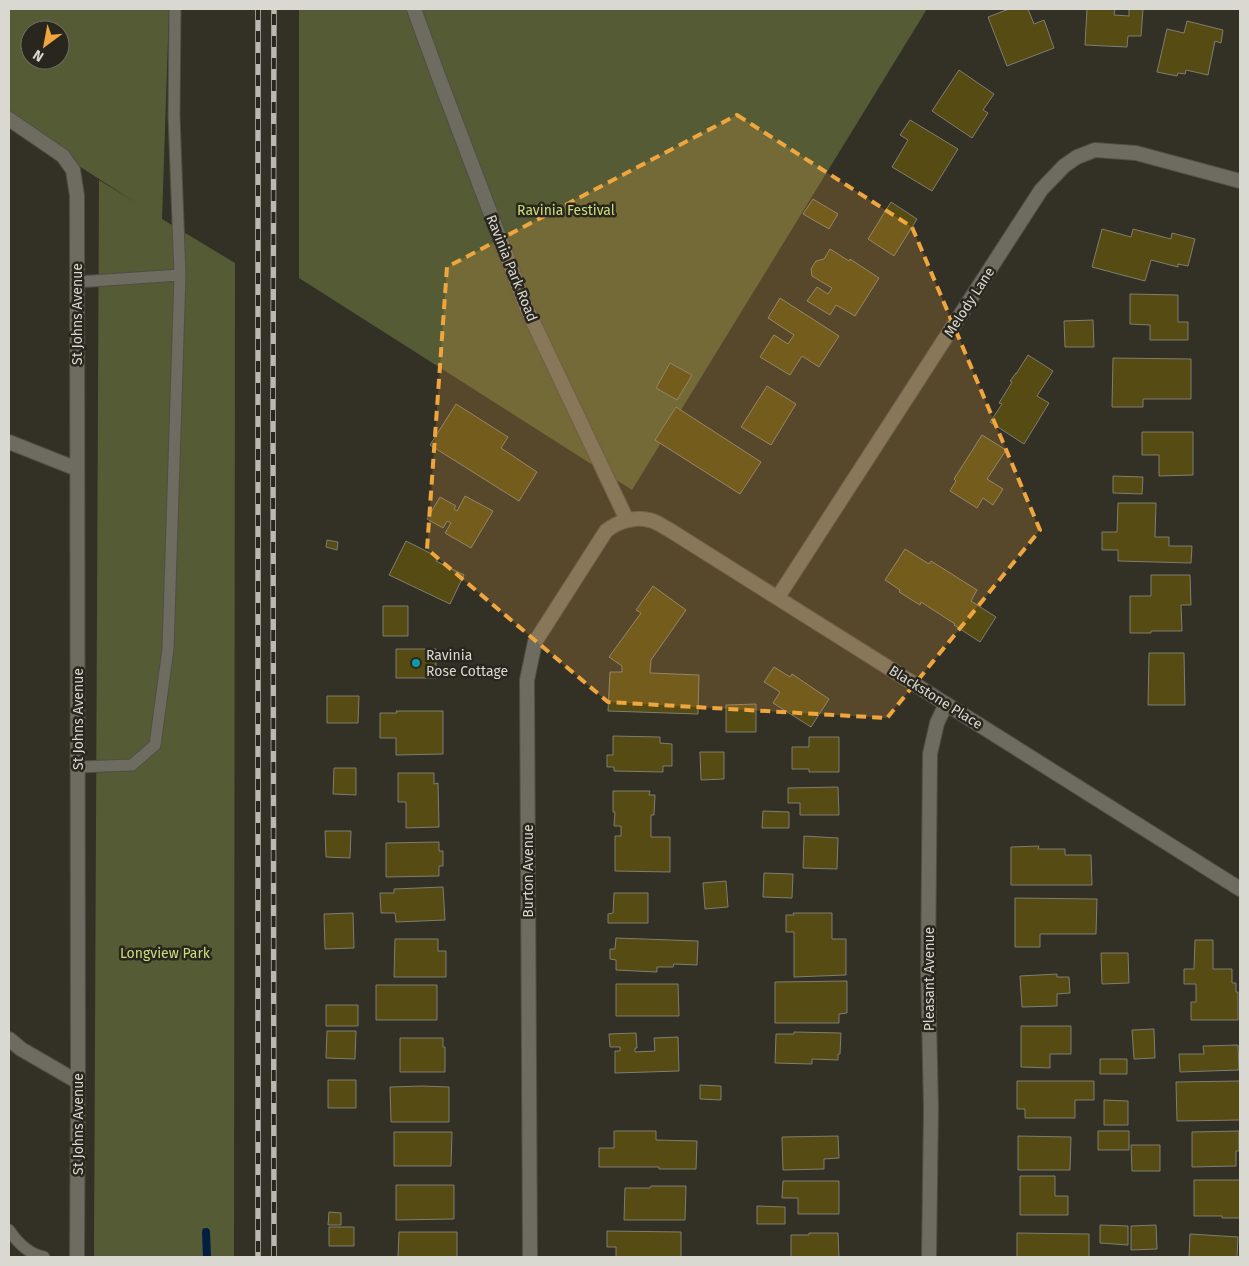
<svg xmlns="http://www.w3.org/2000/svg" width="1249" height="1266" viewBox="0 0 1249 1266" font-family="'Fira Sans',sans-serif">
<rect width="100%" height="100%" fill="#333126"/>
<path fill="#555c35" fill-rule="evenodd" d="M9,9h160l-7,210 73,44 -1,994h-140l5,-1077 39,24 -129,-83zM30,30h30v30h-30z
M299,9h628l-295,481 -333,-212z"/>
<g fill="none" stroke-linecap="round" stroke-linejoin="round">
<path stroke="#021e41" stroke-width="8" d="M206,1232l1,25"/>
</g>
<path fill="#564c13" stroke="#7f7d71" d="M1009,9h19l6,15 10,-4 10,28 -47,18 -19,-49z
M1087,9h28l-1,6 15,1v-7h14l-2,27h-13l-1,11 -42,-2z
M1187,21l36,9 -2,13 -6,-2 -7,34 -22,-5 -1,4 -7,-1 -1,3 -20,-4 10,-43 17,4z
M959,70l35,24 -11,16 5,3 -16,25 -40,-27z
M910,120l48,29 -26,42 -40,-24 16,-27 -8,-5z
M813,199l25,15 -9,15 -26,-15z
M891,202l26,17 -23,37 -26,-17z
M1102,229l29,8 2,-8 38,10 1,-6 23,6 -7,27 -10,-2v3l-27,-7 -6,21 -53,-14z
M830,249l19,12 1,-2 29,19 -24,38 -19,-11 -6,10 -23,-14 10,-14 11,7 4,-6 -20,-12 -1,-7 5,-8 8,-2z
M1130,294l48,1v27h10v18h-38v-15l-20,-1z
M780,298l59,38 -20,31 -17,-11 -12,19 -30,-18 14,-22 14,9 6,-9 -26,-17z
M1093,320l1,27h-29l-1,-26z
M1028,355l25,16 -16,25 12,7 -25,41 -34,-22 12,-18 -3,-1 13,-21 -2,-1 6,-8v1z
M1113,358l78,1v40h-48v8h-31z
M670,363l22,12 -15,25 -21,-12z
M767,386l29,18 -25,41 -30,-18z
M456,404l52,33 -7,11 36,24 -18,29 -89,-56z
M676,407l85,55 -21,32 -85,-54z
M1142,432h51v43l-34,1v-21h-17z
M982,435l24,15 -19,29 16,10 -10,16 -10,-7 -6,10 -27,-17 6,-10 -2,-2z
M1113,476l30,1 -1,17 -29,-1z
M465,496l28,15 -22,37 -26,-15 6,-10 -4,-2 -4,7 -16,-9 13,-22 16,9 -2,3 3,2z
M1118,503h38l-1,34h14v9h23l-1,17 -73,-2v-11h-16v-18h15z
M327,540l11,2 -1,8 -11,-3z
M406,541l32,16 -2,4 28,14 -14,29 -61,-29z
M905,549l24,15 2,-3 46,29 -6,11 25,16 -16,25 -26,-17 1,-1 -34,-22 -1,3 -21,-13 1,-2 -15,-10z
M1151,575h39l1,30h-10l1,26h-31v2h-21v-37h21z
M653,586l33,24 -35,50 -1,13 49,2 -1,39 -90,-3 2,-39h12v-6l-13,-9 32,-44 -5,-3z
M383,606h25v30h-25z
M396,649h40v29h-40z
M1149,653h35l1,52h-37z
M774,667l16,10 2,-3 37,25 -18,28 -38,-24 7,-11 -16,-10z
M327,696h32l-1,27h-31z
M756,704v28h-30v-27z
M396,711h47v43l-47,1v-17h-16v-25h17z
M613,736l47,1v6l12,1v22h-9v6l-49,-1v-4h-7v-12h6z
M809,737h30v35h-30v-3h-17v-22h17z
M700,752h24v27l-23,1z
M334,768h22v27l-23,-1z
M398,773h36v11l4,-1 1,44 -33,1v-26h-8z
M838,787l1,28h-39v-12h-12v-15z
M613,791h37l-1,4h6l-1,20h-3v22h19v35l-55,-1v-35h6v-10h-7l1,-14h-2z
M763,811l26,1v16h-27z
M325,831h26l-1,27 -24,-1z
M804,836l34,2 -1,31 -34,-1z
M439,842v9h4v15h-4v10l-53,1v-34z
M1039,846l-1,3h27v6h26l1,30h-81v-38z
M764,873l29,1 -1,24 -29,-1z
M726,881l2,26 -23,2 -2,-26z
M443,887l2,33 -49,2 -1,-9h-14l-1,-20h14v-4z
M614,893h34v30h-40v-9l5,-1z
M1015,898l82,1 -1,35h-56v13h-25z
M353,913l1,35 -29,1 -1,-35z
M793,913h39v26h14v36l-52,2v-45h-8v-17h8z
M616,938l82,3 -1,24 -23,-1 -1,3h-16v5l-41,-2v-10l-6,-1v-10h5z
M395,939h43v12h8v26h-52z
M1195,940h18v29h19v14h4v9h2v28h-47v-18h5v-18h-12v-15h10z
M1101,953h27l1,30 -27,1z
M1057,974v3h12l1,16 -13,1v12l-35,1 -2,-31z
M847,981v32l-8,1v9h-64v-41z
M616,984h62l1,32h-63z
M376,985h61v35h-61z
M326,1005h32v21h-32z
M1021,1026h50v28h-21v14l-29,-1z
M1154,1029l1,29 -21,1 -2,-29z
M327,1031h29l-1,28 -29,-1z
M794,1032l47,1 -1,21h-2v6l-26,-1v5l-37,-1 1,-29h18z
M636,1033l1,15h-2v4l20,-1 -1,-13 24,-1 1,34 -64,2v-22h5v-4h-10l-1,-13z
M400,1038h43v9h2v25h-45z
M1238,1045l1,25 -59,2 -1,-18h25l-1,-8z
M1100,1059h27v15h-27z
M328,1080h28v28h-28z
M1017,1081h77v19h-19v18h-50v-9h-8z
M1240,1081v39l-63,1 -1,-39z
M700,1085l21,1v14l-21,-1z
M422,1086l27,1v35h-58l-1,-35z
M1104,1100l24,1v24h-24z
M614,1131h42v9l41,1 -1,28h-37v-2h-60v-19h15z
M1098,1131h31v19h-31z
M1239,1131v20h-3v15l-44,1v-35z
M394,1132h58l-1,34h-57z
M838,1136l1,22 -15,1v10l-41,1 -1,-33z
M1018,1136l53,1 -1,33h-52z
M1131,1145h29v26h-28z
M1020,1176h35v20h13v19h-48z
M1194,1180h46v38h-18v-2h-28z
M783,1181h56v33h-41v-16h-16z
M396,1185h58v34l-58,1z
M651,1186h35l-1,34h-61l1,-32h25z
M757,1206l28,1v17h-28z
M329,1212l12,1v12h-13z
M1100,1225l28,1v19l-28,-2z
M1156,1225l1,24 -26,1v-24z
M329,1227h25v19h-25z
M607,1231l74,1v25h-65v-10h-9z
M399,1232h58v25h-59z
M809,1233h29l1,24h-48v-22h18z
M1017,1233l72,1v23h-72z
M1190,1234l48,3 -1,20h-48z"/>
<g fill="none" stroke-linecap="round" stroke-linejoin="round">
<defs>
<path id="service" d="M77,282l103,-7
M78,767l54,-2 23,-20 13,-96 12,-374 -6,-159 1,-107
M9,1230c8,12 20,24 35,27"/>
<path id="minor" d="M414,9l24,66 88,232 101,213
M9,119l54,37 10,14 4,26 1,886 -1,175
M9,442l68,27
M778,597l263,-407 23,-24 13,-9 18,-7 41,3 104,28
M9,1039l12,10 57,33
M530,1257l-3,-577 8,-38 71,-111c11,-9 29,-15 43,-11 7,1 13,6 19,9l572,360
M929,1257l2,-149 -3,-136 2,-218 7,-31 9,-19"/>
</defs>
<use href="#service" stroke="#504e45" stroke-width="13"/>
<use href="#minor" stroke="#504e45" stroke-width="16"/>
<use href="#service" stroke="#6e6c60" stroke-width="11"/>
<use href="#minor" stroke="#6e6c60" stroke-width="14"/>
<defs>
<path id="rail" d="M258,9v1248
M274,1257l-1,-842 1,-406"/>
</defs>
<use href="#rail" stroke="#bab9b1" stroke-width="5.5"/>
<use href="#rail" stroke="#29271d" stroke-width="4" stroke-dasharray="11" stroke-linecap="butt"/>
</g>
<path fill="#f0a63f" fill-opacity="0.2" stroke="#f0a63f" stroke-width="4" stroke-dasharray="10 6" stroke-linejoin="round" d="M737,115l175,112 128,303 -153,188 -279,-16 -181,-153 20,-282z"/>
<circle fill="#0f9aa8" stroke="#29271d" stroke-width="2" cx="416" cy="663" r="5"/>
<g text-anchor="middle" stroke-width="5" stroke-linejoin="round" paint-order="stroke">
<g font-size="14" fill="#ccde7d" stroke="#29271d">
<text x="566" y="215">Ravinia Festival</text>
<text x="165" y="958">Longview Park</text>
</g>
<g font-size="14" fill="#d9d8d1" stroke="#29271d">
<text transform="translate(512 268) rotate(68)" y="5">Ravinia Park Road</text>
<text transform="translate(969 302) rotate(-57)" y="5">Melody Lane</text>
<text transform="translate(77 314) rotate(-90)" y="5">St Johns Avenue</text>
<text transform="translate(936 697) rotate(32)" y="5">Blackstone Place</text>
<text transform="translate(78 719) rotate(-90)" y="5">St Johns Avenue</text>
<text transform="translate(528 871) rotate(-90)" y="5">Burton Avenue</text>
<text transform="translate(929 979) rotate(-90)" y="5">Pleasant Avenue</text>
<text transform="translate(78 1124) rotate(-90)" y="5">St Johns Avenue</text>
</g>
<g font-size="14" fill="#d9d8d1" stroke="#29271d" text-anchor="start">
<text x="426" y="660">Ravinia<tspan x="426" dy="16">Rose Cottage</tspan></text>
</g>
</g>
<rect width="1249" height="1266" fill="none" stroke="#d9d8d1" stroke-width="20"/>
<g transform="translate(45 45) rotate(212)"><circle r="24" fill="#29271d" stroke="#6f6e65"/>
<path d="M0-4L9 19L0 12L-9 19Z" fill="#f0a63f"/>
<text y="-8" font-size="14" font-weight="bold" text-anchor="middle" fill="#d9d8d1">N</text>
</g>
</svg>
